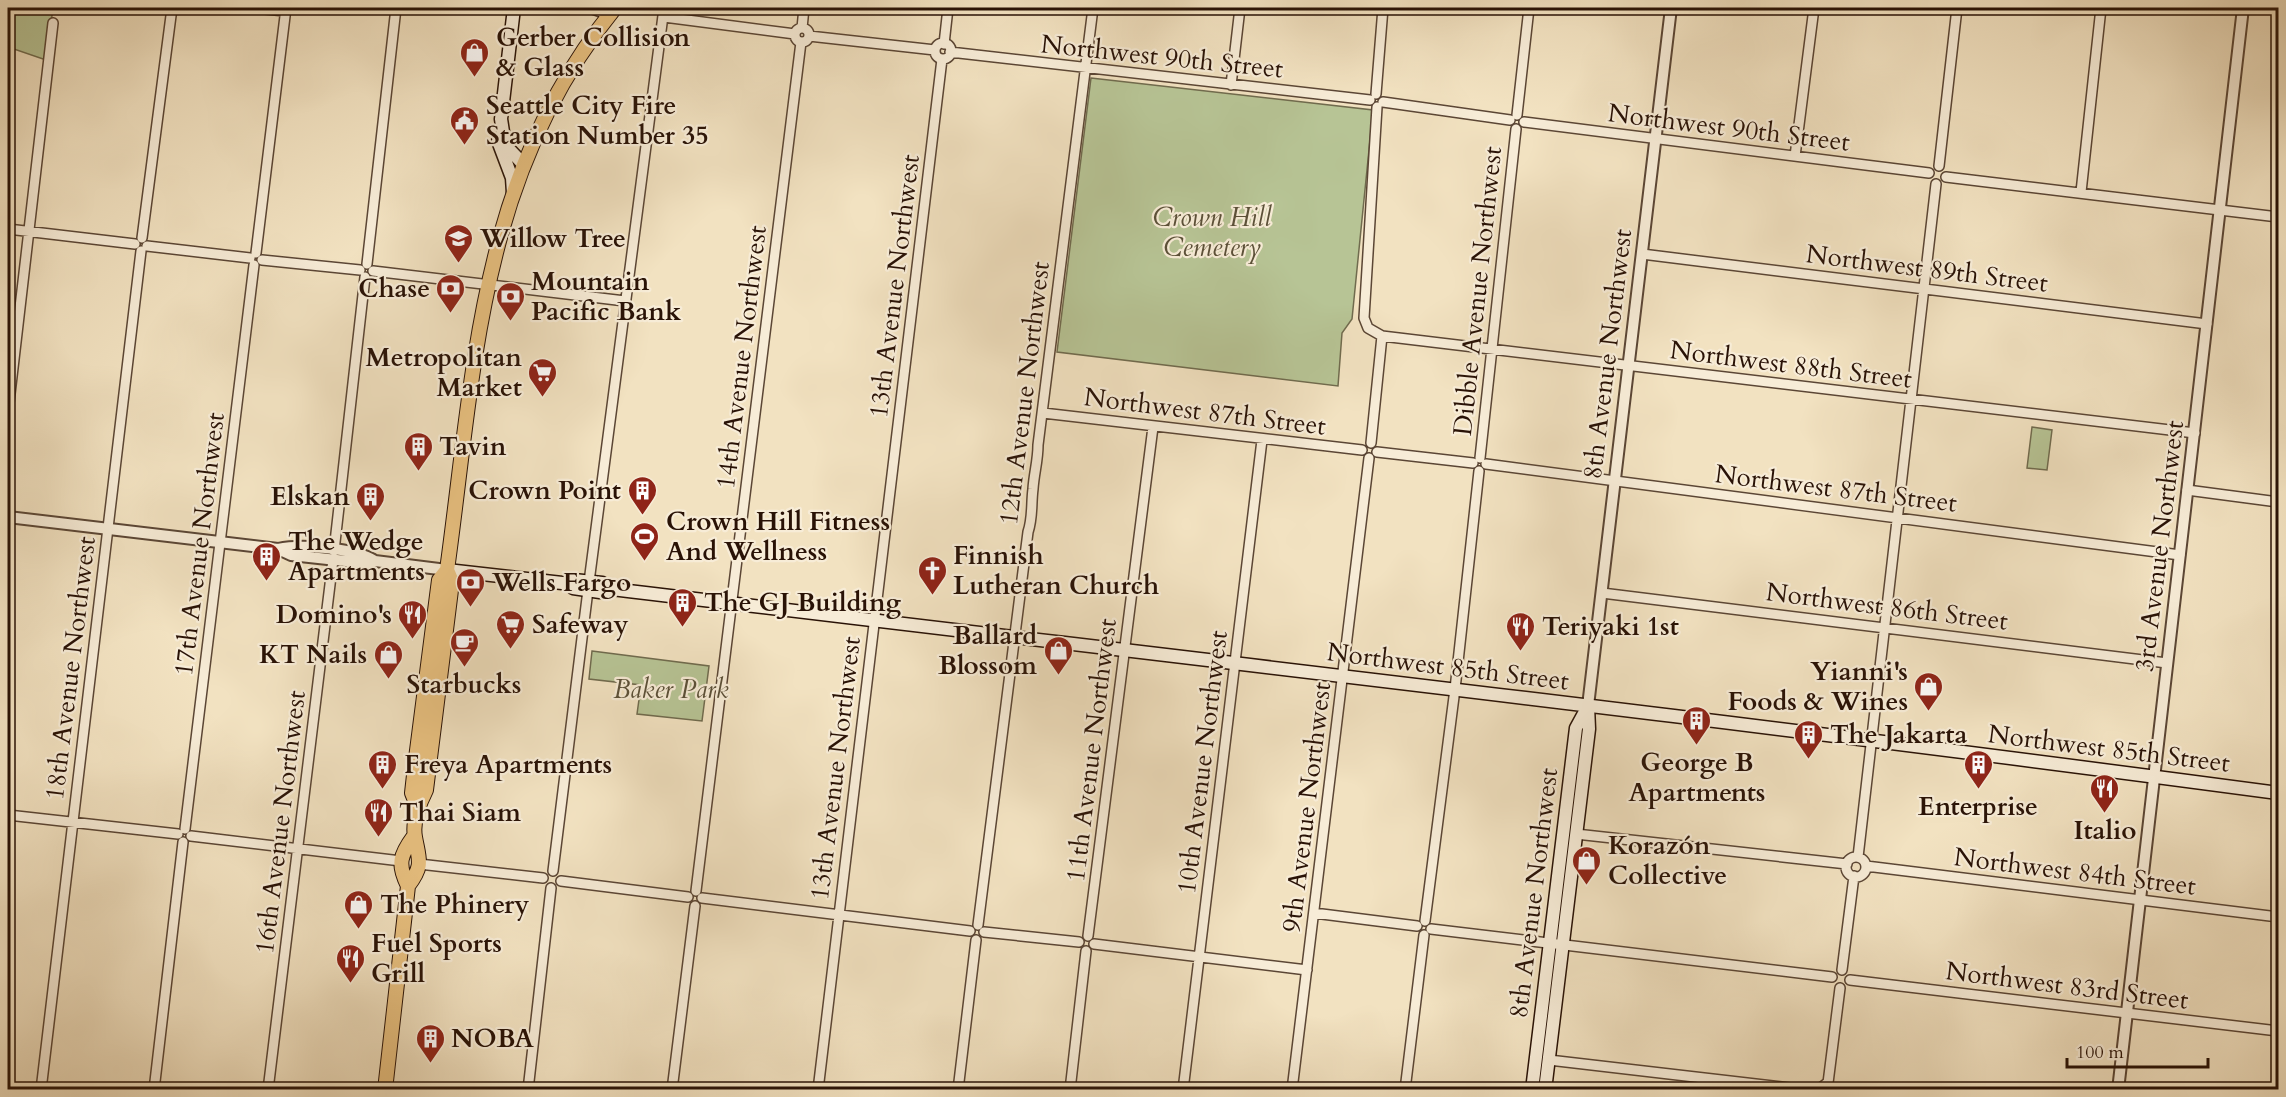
<svg xmlns="http://www.w3.org/2000/svg" width="2286" height="1097" viewBox="0 0 2286 1097" font-family="Cardo,serif">
<rect width="100%" height="100%" fill="#f2e2c1"/>
<filter id="stains"><feTurbulence type="fractalNoise" baseFrequency=".00333" numOctaves="4"/><feColorMatrix values="0 0 0 0 .2 0 0 0 0 .09 0 0 0 0 .02 0 0 0 .5 -.17"/></filter>
<radialGradient id="worn" r=".72"><stop offset=".6" stop-color="#630" stop-opacity="0"/><stop offset="1" stop-color="#630" stop-opacity=".3"/></radialGradient>
<path fill="#b7c495" stroke="#706b4e" stroke-width="1.5" d="M8,8h45l-7,52 -38,-13z
M1091,78l282,32 -21,209 -10,14 -4,53 -281,-34z
M2032,427l20,3 -5,40 -20,-2z
M592,651l117,15 -7,55 -65,-7 4,-29 -52,-6z"/>
<g fill="none" stroke-linecap="round" stroke-linejoin="round">
<defs>
<path id="minor" d="M254,8l31,3
M590,8l19,7
M664,17l131,17
M802,28l2,-20
M795 35a7 7 0 1 1 14 0a7 7 0 1 1-14 0Z
M809,36l126,14
M935 51a8 8 0 1 1 16 0a8 8 0 1 1-16 0Z
M944,44l4,-36
M950,52l420,48
M1231,85l9,-77
M1376,94l7,-86
M1383,102l127,18
M1517,115l12,-107
M1524,122l405,51
M1795,156l19,-148
M1939,166l18,-158
M1946,177l332,40
M2081,192l20,-184
M8,229l127,15
M142,238l30,-230
M147,246l103,12
M256,253l30,-245
M1642,254l565,70
M262,260l98,10
M367,264l29,-256
M373,271l252,30
M1382,336l813,97
M8,411l45,-388
M1043,413l319,37
M1371,443l11,-107 -14,-8 -4,-10 13,-211
M1377,452l96,11
M1480,458l36,-329
M1486,464l694,91
M2187,490l91,12
M334,551l31,-274
M589,582l75,-574
M1602,593l565,70
M8,815l170,19
M185,829l69,-564
M1576,834l271,30
M191,836l210,25
M1858,857l78,-673
M1846 867a10 10 0 1 1 20 0a10 10 0 1 1-20 0Z
M419,864l124,14
M1866,866l412,51
M553,871l35,-281
M561,881l127,16
M696,891l105,-849
M702,898l268,33
M1314,913l103,13
M1425,921l30,-232 24,-218
M978,925l50,-393c5,-15 3,-28 5,-43 1,-16 5,-28 5,-44l55,-437
M1431,929l401,48
M984,932l95,10
M1088,936l65,-509
M1094,944l213,26
M1842,970l12,-94
M1850,980l428,51
M1549,1060l258,30
M1828,1083l12,-95
M41,1090l100,-839
M154,1090l29,-248
M268,1090l65,-530
M528,1090l23,-202
M672,1090l23,-184
M818,1090l124,-1031
M958,1090l18,-150
M1070,1090l16,-139
M1183,1090l79,-650
M1292,1090l77,-632
M1405,1090l19,-155
M1818,1090l9,-7 8,7"/>
<path id="tertiary" d="M8,517l270,32 13,6 73,8 11,-2 72,9
M278,549c24,-5 77,-1 97,12
M1588,706l83,-698
M2118,1090l125,-1082"/>
<path id="secondary" d="M514,8l-13,111 4,26 19,20
M498,141l14,37 1,15
M447,570l124,14 3,-4 28,3 10,6
M571,584l2,4 27,4 12,-3c555,67 1112,130 1666,204
M1532,1090l44,-362 12,-22
M1545,1090l44,-361 -1,-23"/>
<path id="primary" d="M418,808l-6,-15 3,-27 24,-186 8,-10
M408,886c-11,-22 -8,-31 6,-50
M385,1090l23,-204c16,-21 11,-26 7,-49 -3,-16 4,-33 11,-47l26,-208 -5,-12c28,-202 32,-396 168,-562"/>
</defs>
<use href="#minor" stroke="#5b4635" stroke-width="12"/>
<use href="#tertiary" stroke="#5b4635" stroke-width="14"/>
<use href="#secondary" stroke="#291206" stroke-width="15"/>
<use href="#primary" stroke="#291206" stroke-width="16"/>
<use href="#minor" stroke="#f7ecd7" stroke-width="9"/>
<use href="#tertiary" stroke="#f7ecd7" stroke-width="10"/>
<use href="#secondary" stroke="#f7ecd7" stroke-width="12"/>
<use href="#primary" stroke="#e9c180" stroke-width="14"/>
</g>
<defs>
<symbol id="shop-pin" viewBox="-11 -11 22 30"><path d="M0 17L-7.5 6A9.5 9.5 0 1 1 7.5 6Z" fill="#8f2418" stroke="#f7ecd7"/><path d="M-5-2.5h2.3a2.7 3.5 0 0 1 5.4 0H5L5.5 6h-11ZM-1.5-2.5h3a1.5 2.3 0 0 0-3 0Z" fill="#fff"/></symbol>
<symbol id="civic-pin" viewBox="-11 -11 22 30"><path d="M0 17L-7.5 6A9.5 9.5 0 1 1 7.5 6Z" fill="#8f2418" stroke="#f7ecd7"/><path d="M-.6-6.5H3V-4.5H.6V-3L4-1V1h2V6H-6V1h2V-1L-.6-3ZM-1.2 2.5V6h2.4V2.5Z" fill="#fff"/></symbol>
<symbol id="school-pin" viewBox="-11 -11 22 30"><path d="M0 17L-7.5 6A9.5 9.5 0 1 1 7.5 6Z" fill="#8f2418" stroke="#f7ecd7"/><path d="M0-5L7-2L0 1L-7-2ZM-4 1L0 2.5L4 1V4Q0 6-4 4Z" fill="#fff"/></symbol>
<symbol id="bank-pin" viewBox="-11 -11 22 30"><path d="M0 17L-7.5 6A9.5 9.5 0 1 1 7.5 6Z" fill="#8f2418" stroke="#f7ecd7"/><path d="M-6-4H6V4H-6ZM0-2.3a2.3 2.3 0 1 0 0 4.6a2.3 2.3 0 1 0 0-4.6Z" fill="#fff"/></symbol>
<symbol id="supermarket-pin" viewBox="-11 -11 22 30"><path d="M0 17L-7.5 6A9.5 9.5 0 1 1 7.5 6Z" fill="#8f2418" stroke="#f7ecd7"/><path d="M-6-5.5h2.5l.6 2H6L4.5 2H-2.5L-4.4-4H-6ZM-1.5 3.2a1.3 1.3 0 1 0 .1 0ZM3 3.2a1.3 1.3 0 1 0 .1 0Z" fill="#fff"/></symbol>
<symbol id="building-pin" viewBox="-11 -11 22 30"><path d="M0 17L-7.5 6A9.5 9.5 0 1 1 7.5 6Z" fill="#8f2418" stroke="#f7ecd7"/><path d="M-4-6H4V6H1V3H-1V6H-4ZM-2.5-4.3h1.7v1.8h-1.7ZM.8-4.3h1.7v1.8H.8ZM-2.5-1h1.7V.8h-1.7ZM.8-1h1.7V.8H.8Z" fill="#fff"/></symbol>
<symbol id="stadium-pin" viewBox="-11 -11 22 30"><path d="M0 17L-7.5 6A9.5 9.5 0 1 1 7.5 6Z" fill="#8f2418" stroke="#f7ecd7"/><path d="M0-5a6.5 5 0 1 0 0 10a6.5 5 0 1 0 0-10ZM-3.5-1.8h7v3.6h-7Z" fill="#fff"/></symbol>
<symbol id="church-pin" viewBox="-11 -11 22 30"><path d="M0 17L-7.5 6A9.5 9.5 0 1 1 7.5 6Z" fill="#8f2418" stroke="#f7ecd7"/><path d="M-1.2-6h2.4v3.5h3.3v2.4h-3.3V6h-2.4V-.1h-3.3v-2.4h3.3Z" fill="#fff"/></symbol>
<symbol id="restaurant-pin" viewBox="-11 -11 22 30"><path d="M0 17L-7.5 6A9.5 9.5 0 1 1 7.5 6Z" fill="#8f2418" stroke="#f7ecd7"/><path d="M-5-6h1v4h1v-4h1v4h1v-4h1v5L-1.5 .5V6h-2V.5L-5-1ZM5-6V6H3V1.5H1.5Q1.5-4 5-6Z" fill="#fff"/></symbol>
<symbol id="cafe-pin" viewBox="-11 -11 22 30"><path d="M0 17L-7.5 6A9.5 9.5 0 1 1 7.5 6Z" fill="#8f2418" stroke="#f7ecd7"/><path d="M-5.5-4.5H6V0H3Q3 3.5 0 3.5H-2.5Q-5.5 3.5-5.5 0ZM3-3.2v2h1.7v-2ZM-6 4.5H4V6H-6Z" fill="#fff"/></symbol>
</defs>
<g fill-rule="evenodd">
<use href="#shop-pin" x="458" y="36" width="33" height="45"/>
<use href="#civic-pin" x="448" y="104" width="33" height="45"/>
<use href="#school-pin" x="442" y="222" width="33" height="45"/>
<use href="#bank-pin" x="434" y="272" width="33" height="45"/>
<use href="#bank-pin" x="494" y="280" width="33" height="45"/>
<use href="#supermarket-pin" x="526" y="356" width="33" height="45"/>
<use href="#building-pin" x="402" y="430" width="33" height="45"/>
<use href="#building-pin" x="626" y="474" width="33" height="45"/>
<use href="#building-pin" x="354" y="480" width="33" height="45"/>
<use href="#stadium-pin" x="628" y="520" width="33" height="45"/>
<use href="#building-pin" x="250" y="540" width="33" height="45"/>
<use href="#church-pin" x="916" y="554" width="33" height="45"/>
<use href="#bank-pin" x="454" y="566" width="33" height="45"/>
<use href="#building-pin" x="666" y="586" width="33" height="45"/>
<use href="#restaurant-pin" x="396" y="598" width="33" height="45"/>
<use href="#supermarket-pin" x="494" y="608" width="33" height="45"/>
<use href="#restaurant-pin" x="1504" y="610" width="33" height="45"/>
<use href="#cafe-pin" x="448" y="626" width="33" height="45"/>
<use href="#shop-pin" x="1042" y="634" width="33" height="45"/>
<use href="#shop-pin" x="372" y="638" width="33" height="45"/>
<use href="#shop-pin" x="1912" y="670" width="33" height="45"/>
<use href="#building-pin" x="1680" y="704" width="33" height="45"/>
<use href="#building-pin" x="1792" y="718" width="33" height="45"/>
<use href="#building-pin" x="366" y="748" width="33" height="45"/>
<use href="#building-pin" x="1962" y="748" width="33" height="45"/>
<use href="#restaurant-pin" x="2088" y="772" width="33" height="45"/>
<use href="#restaurant-pin" x="362" y="796" width="33" height="45"/>
<use href="#shop-pin" x="1570" y="844" width="33" height="45"/>
<use href="#shop-pin" x="342" y="888" width="33" height="45"/>
<use href="#restaurant-pin" x="334" y="942" width="33" height="45"/>
<use href="#building-pin" x="414" y="1022" width="33" height="45"/>
</g>
<g text-anchor="middle" stroke-width="4.5" stroke-linejoin="round" paint-order="stroke">
<g font-size="26" font-weight="bold" fill="#291206" stroke="#f7ecd7" text-anchor="start">
<text x="496" y="46">Gerber Collision<tspan x="496" dy="30">&amp; Glass</tspan></text>
<text x="486" y="114">Seattle City Fire<tspan x="486" dy="30">Station Number 35</tspan></text>
<text x="480" y="247">Willow Tree</text>
<text x="531" y="290">Mountain<tspan x="531" dy="30">Pacific Bank</tspan></text>
<text x="430" y="297" text-anchor="end">Chase</text>
<text x="522" y="366" text-anchor="end">Metropolitan<tspan x="522" dy="30">Market</tspan></text>
<text x="439" y="455">Tavin</text>
<text x="621" y="499" text-anchor="end">Crown Point</text>
<text x="350" y="505" text-anchor="end">Elskan</text>
<text x="666" y="530">Crown Hill Fitness<tspan x="666" dy="30">And Wellness</tspan></text>
<text x="288" y="550">The Wedge<tspan x="288" dy="30">Apartments</tspan></text>
<text x="953" y="564">Finnish<tspan x="953" dy="30">Lutheran Church</tspan></text>
<text x="492" y="591">Wells Fargo</text>
<text x="704" y="611">The GJ Building</text>
<text x="392" y="623" text-anchor="end">Domino's</text>
<text x="532" y="633">Safeway</text>
<text x="1542" y="635">Teriyaki 1st</text>
<text x="1037" y="644" text-anchor="end">Ballard<tspan x="1037" dy="30">Blossom</tspan></text>
<text x="367" y="663" text-anchor="end">KT Nails</text>
<text x="1908" y="680" text-anchor="end">Yianni's<tspan x="1908" dy="30">Foods &amp; Wines</tspan></text>
<text x="464" y="693" text-anchor="middle">Starbucks</text>
<text x="1830" y="743">The Jakarta</text>
<text x="1697" y="771" text-anchor="middle">George B<tspan x="1697" dy="30">Apartments</tspan></text>
<text x="404" y="773">Freya Apartments</text>
<text x="1978" y="815" text-anchor="middle">Enterprise</text>
<text x="399" y="821">Thai Siam</text>
<text x="2105" y="839" text-anchor="middle">Italio</text>
<text x="1608" y="854">Korazón<tspan x="1608" dy="30">Collective</tspan></text>
<text x="380" y="913">The Phinery</text>
<text x="371" y="952">Fuel Sports<tspan x="371" dy="30">Grill</tspan></text>
<text x="451" y="1047">NOBA</text>
</g>
<g font-size="26" fill="#291206" stroke="#f7ecd7">
<text transform="translate(1162 56) rotate(6)" y="9">Northwest 90th Street</text>
<text transform="translate(1729 127) rotate(7)" y="9">Northwest 90th Street</text>
<text transform="translate(1927 268) rotate(7)" y="9">Northwest 89th Street</text>
<text transform="translate(894 286) rotate(-83)" y="9">13th Avenue Northwest</text>
<text transform="translate(1477 291) rotate(-84)" y="9">Dibble Avenue Northwest</text>
<text transform="translate(1607 354) rotate(-83)" y="9">8th Avenue Northwest</text>
<text transform="translate(741 357) rotate(-83)" y="9">14th Avenue Northwest</text>
<text transform="translate(1791 364) rotate(7)" y="9">Northwest 88th Street</text>
<text transform="translate(1024 393) rotate(-83)" y="9">12th Avenue Northwest</text>
<text transform="translate(1205 411) rotate(7)" y="9">Northwest 87th Street</text>
<text transform="translate(1836 488) rotate(7)" y="9">Northwest 87th Street</text>
<text transform="translate(199 544) rotate(-83)" y="9">17th Avenue Northwest</text>
<text transform="translate(2159 546) rotate(-83)" y="9">3rd Avenue Northwest</text>
<text transform="translate(1887 606) rotate(7)" y="9">Northwest 86th Street</text>
<text transform="translate(1448 666) rotate(7)" y="9">Northwest 85th Street</text>
<text transform="translate(70 668) rotate(-83)" y="9">18th Avenue Northwest</text>
<text transform="translate(2109 748) rotate(7)" y="9">Northwest 85th Street</text>
<text transform="translate(1091 750) rotate(-83)" y="9">11th Avenue Northwest</text>
<text transform="translate(1202 762) rotate(-83)" y="9">10th Avenue Northwest</text>
<text transform="translate(835 768) rotate(-83)" y="9">13th Avenue Northwest</text>
<text transform="translate(1306 807) rotate(-83)" y="9">9th Avenue Northwest</text>
<text transform="translate(280 822) rotate(-83)" y="9">16th Avenue Northwest</text>
<text transform="translate(2075 871) rotate(7)" y="9">Northwest 84th Street</text>
<text transform="translate(1533 893) rotate(-83)" y="9">8th Avenue Northwest</text>
<text transform="translate(2067 985) rotate(7)" y="9">Northwest 83rd Street</text>
</g>
<g font-size="26" font-style="italic" fill="#5b5038" stroke="#f7ecd7">
<text x="1212" y="226">Crown Hill<tspan x="1212" dy="30">Cemetery</tspan></text>
<text x="671" y="698">Baker Park</text>
</g>
</g>
<rect width="2286" height="1097" fill="none" stroke="#f2e2c1" stroke-width="30"/>
<rect x="9" y="9" width="2268" height="1079" fill="none" stroke="#291206" stroke-width="3"/>
<rect x="15" y="15" width="2256" height="1067" fill="none" stroke="#291206" stroke-width="1.5"/>
<path d="M2067 1058v9h141v-9" fill="none" stroke="#291206" stroke-width="3"/>
<text x="2076" y="1058" font-size="18" fill="#291206" stroke="#f7ecd7" stroke-width="4.5" paint-order="stroke">100 m</text>
<rect width="100%" height="100%" filter="url(#stains)"/>
<rect width="100%" height="100%" fill="url(#worn)"/>
</svg>
